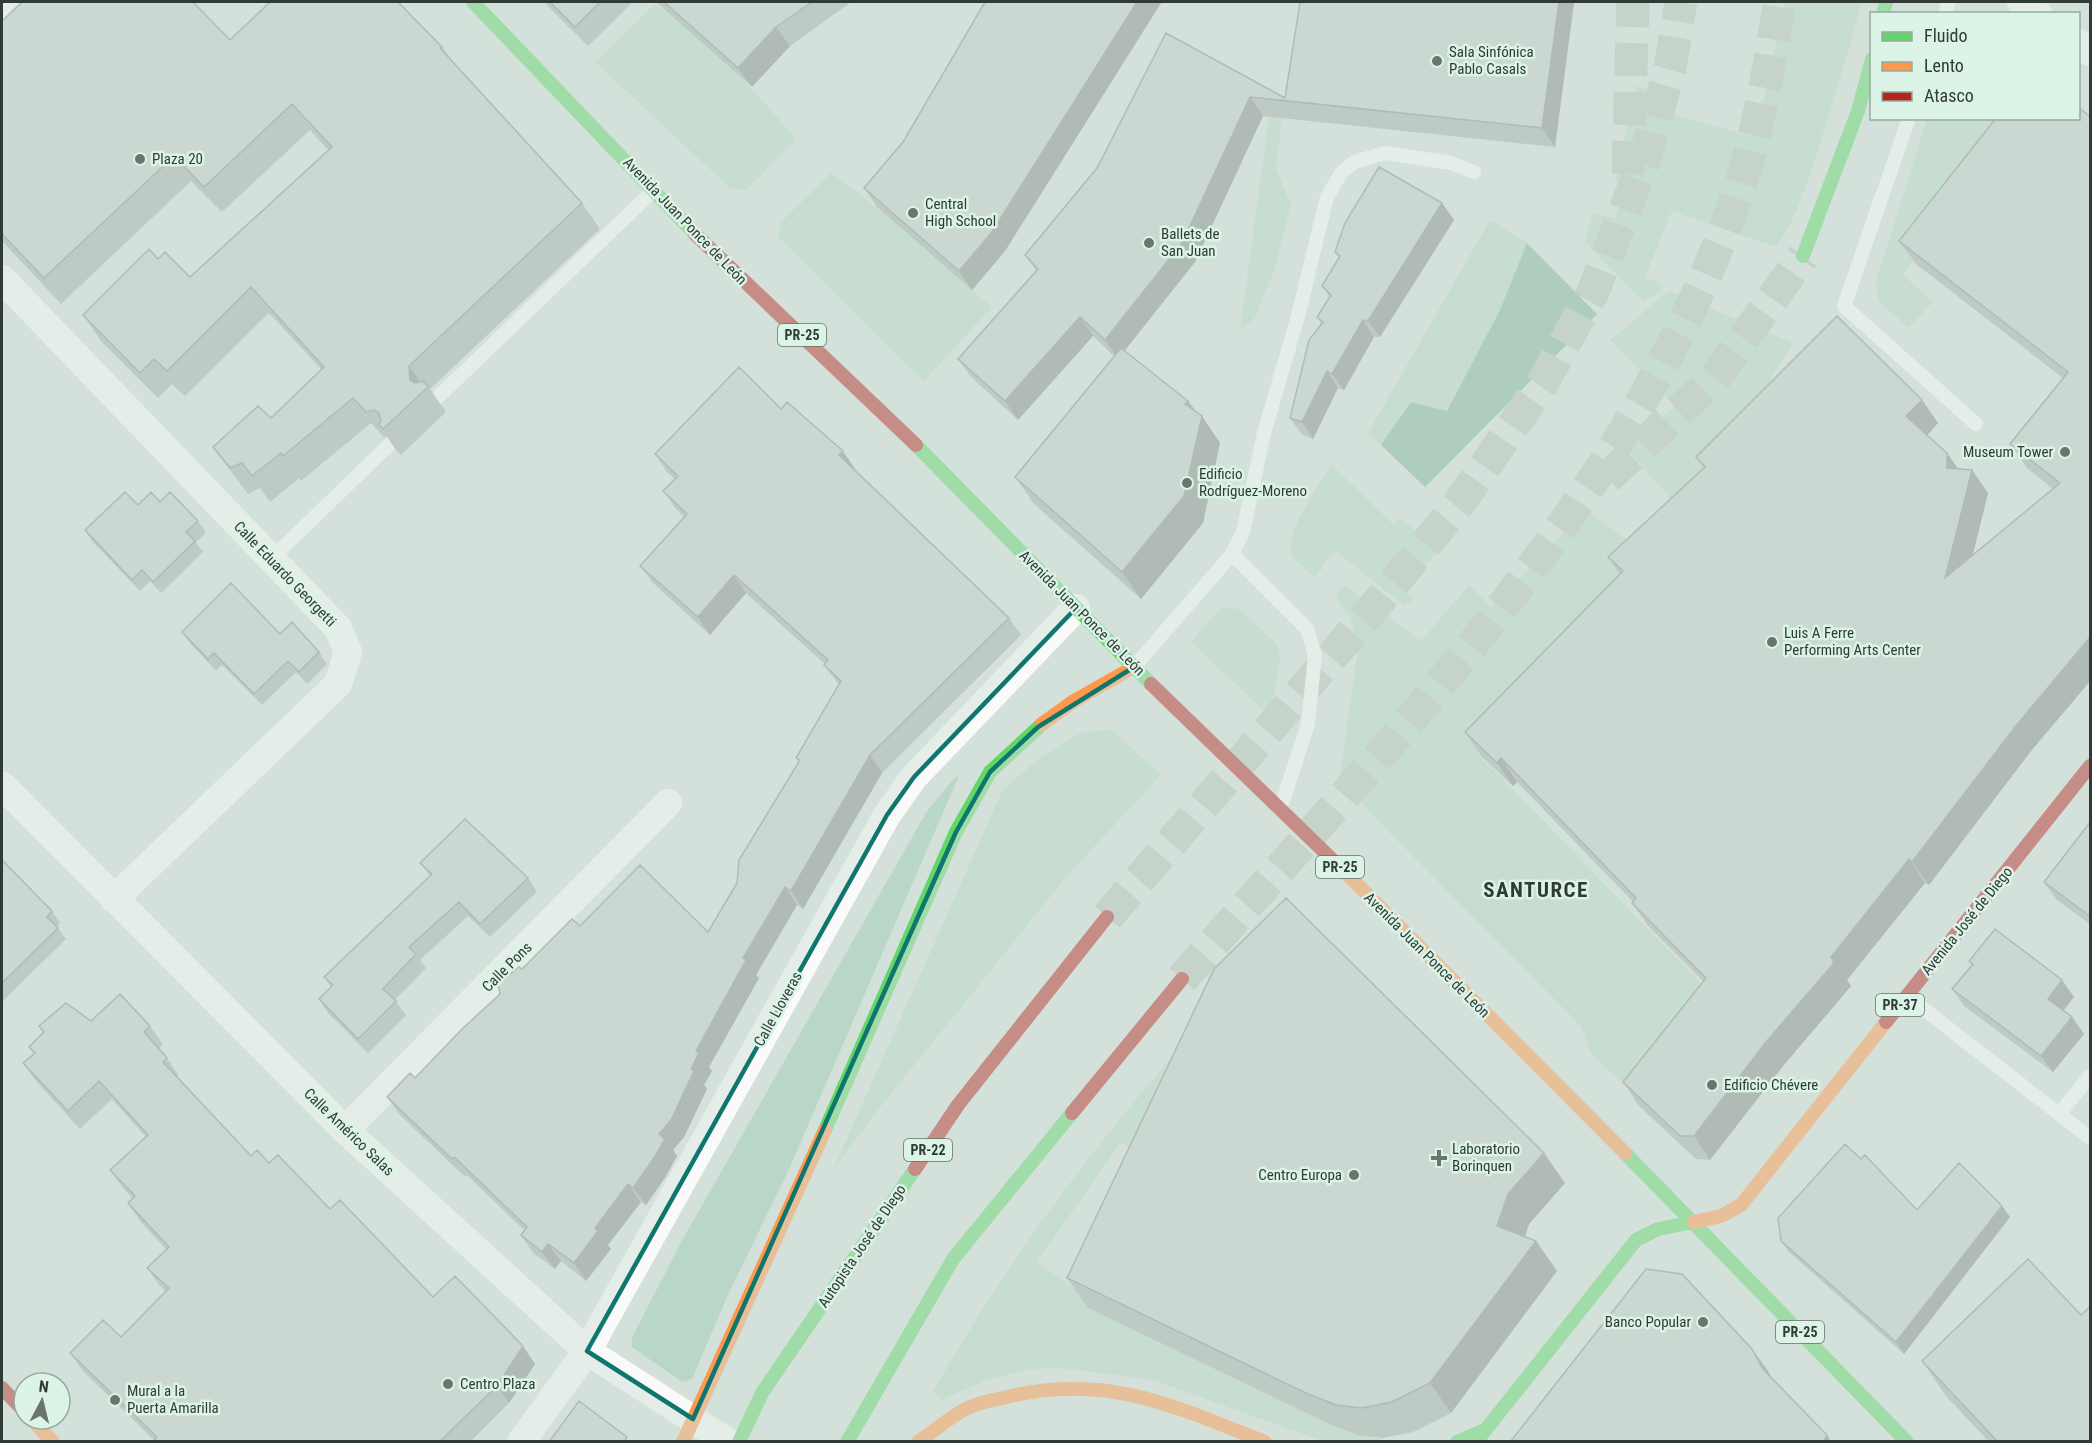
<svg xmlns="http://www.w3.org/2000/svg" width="2092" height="1443" viewBox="0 0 2092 1443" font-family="'Roboto Condensed',sans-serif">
<rect width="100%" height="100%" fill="#d4e1da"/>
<path fill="#b8d7c8" d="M1785,2h77c-14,51 -29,102 -46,153 -11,32 -20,65 -40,92l-104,-36 -27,66 18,8 -1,5 -18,12 -59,-60 7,-29 24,5 7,-35 -8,-2 21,-95 37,11 -3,17 85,23z
M655,4c54,36 99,86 141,135l-49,50h-16l-136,-127z
M1271,102l13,2 -8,65 15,36 -15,60 -21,53 -15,12z
M1927,119h97l-121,156 30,27 -24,26 -31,-27 -2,-20z
M831,173l46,34 115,100 -68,74 -146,-144 3,-15z
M1490,220l37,23 -27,67 -53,101 -35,-9 -31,43 -13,-12z
M1669,291l124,52 -86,139 -25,30 -53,-61 46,-46 -65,-65z
M1331,464l63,61 7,-7 37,33 -34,38 10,9 -9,8 -69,-55 -15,15 2,2 -8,9c-7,-6 -19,-14 -23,-23 -9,-19 29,-72 39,-90z
M1586,510l57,41 -25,23 10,13 -150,167 241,248 -78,98 -50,-46 -10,-28 -208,-210 -33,-41 18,-126 -8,-31 -15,-23 10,-10 76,56 48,-56 22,22z
M1221,607l18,2 38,35 3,12 -6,47 -12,6 -71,-67z
M1112,730l49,45 -94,101 -189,234 -45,60 169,-379 37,-33 43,-26z
M957,775l1,3 -168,389 -62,128 -36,84 -10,3 -50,-35v-10l52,-100 243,-426z
M1193,1033l-38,134 -34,-25 -84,120 55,38 -3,8 240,116 28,11 24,3 -1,3h-58l-169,-61 -92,-12 -29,1 -43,10 -48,21 -8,-9c22,-37 44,-74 67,-109 58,-88 123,-170 193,-249z"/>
<path fill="#81b49d" d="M1527,243l70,71 -172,173 -44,-42 30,-43 36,9 53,-101z"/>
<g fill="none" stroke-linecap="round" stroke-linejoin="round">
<path stroke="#b3c0b9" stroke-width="33" stroke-dasharray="33 16" stroke-linecap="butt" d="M1628,174l5,-172
M1607,478l107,-99 89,-123
M1107,917l258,-299 93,-113 84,-121 51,-92 50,-128 27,-96 11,-66
M1182,979c207,-237 442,-471 551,-772 24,-67 35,-136 47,-205"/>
<path stroke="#f9faf9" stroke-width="14" d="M1945,14l4,-12
M1909,118l-65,188 132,118
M435,400l218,-209
M1232,554l75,75 8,26 -7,69 -27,83
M271,559l119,-115
M1134,667l98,-113 11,-22 21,-99 34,-117 29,-119 14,-24 13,-11 31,-9 66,10 23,9
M1907,996l183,142
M2059,1114l31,-38"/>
<path stroke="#f9faf9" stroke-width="28" d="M2021,2l17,12
M2,19l18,-17
M2078,43l12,9
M2,279l336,349 10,24 -10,32 -224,215
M2,785l343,345 242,221 141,91
M345,1130l323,-327
M521,1442l66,-91 300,-536 27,-38 162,-169"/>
<path stroke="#63d668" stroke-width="14" d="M473,2l222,232
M1883,14l3,-12
M1803,256l55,-145 14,-52
M916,445l235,239
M825,1130l131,-298 34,-60 52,-48
M1625,1153l282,289
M739,1442l23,-49 153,-224
M847,1442l106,-183 119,-146
M1457,1442l28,-12
M1476,1442l160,-202 22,-11 36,-7"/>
<path stroke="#ff974d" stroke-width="14" d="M1042,724l32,-23 60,-34
M1344,871l281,282
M1694,1222l27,-6 20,-11 145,-183
M31,1419l22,23
M683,1442l142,-312
M918,1442c18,-12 37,-30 57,-37 11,-4 24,-6 36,-9 97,-23 165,11 254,46"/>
<path stroke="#b3261e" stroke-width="14" d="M695,234l221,211
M1151,684l193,187
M1886,1022l204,-256
M1072,1113l110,-134
M915,1169l43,-64 149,-188
M2,1388l22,23"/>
</g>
<path fill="#a5aea9" d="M544,2h89l-45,44z
M656,2h195l-61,44 -38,41z
M985,2h174l2,1 -156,248 -33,39 -95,-83 -13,-19 39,-46z
M1574,2l-19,145 -292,-31 -68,146 -71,89 64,50 32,42 -17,80 -62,76 -107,-95 -19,-27 99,-121 -21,-20 -75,84 -47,-43 -13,-18 78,-88 -11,-16 72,-87 69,-135 119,65z
M2,21l228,19 212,7 13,17 127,139 18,26 -170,160 16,23 -45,43 -5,-5 -9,-13h-3l-13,-14 -70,58 -2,-3 -29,24 -10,-14 -12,6 -35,-47 58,-29 50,-49 -52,-56 -84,83 -13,-12 -14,14 -57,-57 -18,-26 75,-56 32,18 138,-127 -18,-20 -88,82 -31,-31 -130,123 -59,-63z
M2079,118l12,562 -60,71 -102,134 -4,-2 -78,97 4,6 -68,80 -73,94 -14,-1 -57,-53 -16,-24 80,-101 -54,-54 -17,-24 1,-1 -116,-120 -4,4 -32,-30 -16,-24 155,-157 -12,-18 96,-89 -8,-11 226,-57 16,23 -11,12 31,34 14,1 16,23 -15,62 80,-66 -26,-21 -17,-24 53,-66 -147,-114 -17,-23z
M1442,203l12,17 -74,117h-6l-30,53 -6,-2 -25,51 -11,-4 -12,-17 31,-95 -4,-6 13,-20 -8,-11 17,-28 -4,-6z
M781,409l74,60v1l154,148 12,17 -139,138 -79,136 -6,-4 -41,70 3,3 -50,89 3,4 -8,14 3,4 -23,48 -11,13 4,6 -11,20 -20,29 -5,-3 -33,43 3,4 -25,32 -25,-20 -6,8 -22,-16 -12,-18 3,-5 -57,-55 -2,2 -65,-62 -13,-18 28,-19 85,-84 22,-25 58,-43 128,6 29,-49 62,-121 -3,-4 43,-73 -15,-20 1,-1 -79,-71 -36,42 -57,-52 -13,-17 44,-49 -8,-8 -13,-18 12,-12 -8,-7 -12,-18z
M160,502l38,19 8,12 -10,9 7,10 -42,41 -11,-12 -10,10 -47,-49 -8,-12 53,-25z
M182,632l98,2 39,18 8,12 -20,20 -11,-12 -34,33 -40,-40 -6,6 -26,-28z
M2091,821v104l-35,-26 -12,-17z
M2,857l2,4h-1l49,50 8,12 -3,4 9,12 -64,63z
M420,863l108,15 9,14 -47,45 -22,-21 -48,44 6,8 -31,32 11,15 -38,38 -40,-40 -9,-14 12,-12 -7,-10 106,-101z
M1969,961l105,36 -11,14 9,6 12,17 -31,38 -89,-66 -12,-17 20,-24z
M91,1021l59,5 13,18 -5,5 9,9 12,18 -1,1 73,79 18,7 61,46 103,88 102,67 -26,39 -39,39h-314l-73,-71 -13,-18 51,-16 44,-46 -5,-5 -13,-18 19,-19 -26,-28 -12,-18 5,-4 -10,-11 -13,-18 36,-33 -34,-38 -32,30 -44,-48 -13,-18 11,-9 -5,-7 14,-14 -4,-7z
M1565,1183l-36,41 -4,13 11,4 21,30 -106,142 -38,19 -30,6 -26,-3 -28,-11 -241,-116 -21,-30z
M2002,1206l8,11 -106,137 -115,-102 -8,-11 136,-31z
M2081,1315l10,127h-102l-43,-46 -24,-35z"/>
<path fill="#868d8a" d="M1137,2h22l2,1 -156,248 -33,39 -13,-19z
M1559,2h15l-19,145 -13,-19z
M776,27l14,19 -38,41 -14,-19z
M1250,97l13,19 -68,146 -77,97 -13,-19z
M1442,203l12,17 -74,117 -12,-16z
M1080,317l13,19 -75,84 -13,-19z
M1363,320l11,17 -30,53 -12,-16z
M409,366l16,23 -15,-9z
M1327,371l11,17 -25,51 -11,-17z
M1922,400l16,23 -15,17 -17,-24z
M1188,401l13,18 1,-3 18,27 -17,80 -62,76 -19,-27 63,-168z
M843,451l12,18 -3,4 -13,-18z
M1947,453l17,24 -17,-9z
M1972,470l16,23 -27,108 -16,-23z
M734,575l12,18 -36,42 -12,-18z
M2091,636v44l-60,71 -102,134 -17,-23 103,-135z
M870,755l12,18 -79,136 -12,-18z
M1501,758l16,24 -4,4 -16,-23z
M1909,859l16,24 -78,97 4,6 -68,80 -73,94 -16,-24 137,-179z
M785,887l12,18 -41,70 3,3 -50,89 3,4 -8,14 3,4 -23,48 -11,13 4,6 -11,20 -20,29 -13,-17 58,-119 5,-18 47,-93z
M2062,980l12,17 -15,19 -11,-17z
M2072,1017l12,17 -31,38 -12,-16z
M1544,1153l21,30 -36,41 -11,32 -21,-30 11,-32z
M628,1184l13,18 -33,43 3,4 -25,32 -12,-18 21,-35z
M2002,1206l8,11 -106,137 -8,-12z
M1536,1241l21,30 -106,142 -21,-30z
M548,1244l13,17 -6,8 -13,-17z
M523,1346l12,18 -26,39 -12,-17z
M1752,1349l16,22 11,20 -16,-22z
M1827,1435l4,7h-8z"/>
<path fill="#c0cac5" stroke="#868d8a" stroke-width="1.5" d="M22,2h171l37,38 40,-38h128l44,45 -2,1 142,155 -173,163 1,14 5,3 8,-2 5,6 -45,42 -4,-4 2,-5 -2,-7 -5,-3 -8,2 -13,-14 -70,58 -2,-3 -29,23 -10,-13 -12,5 -17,-21 45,-41 13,12 53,-51 -73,-80 -84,84 -13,-12 -14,14 -57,-58 66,-66 9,10 7,-7 25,25 142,-130 -40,-43 -88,83 -30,-31 -130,122 -42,-44v-213z
M550,2h50l-25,25z
M664,2h148l-36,25 -38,41z
M985,2h152l-145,230 -33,39 -95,-83 39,-46z
M1300,2h259l-17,126 -292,-31 -68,146 -77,97 -25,-23 -75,84 -47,-42 80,-90 -13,-14 72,-87 69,-135 119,65z
M2079,108l12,9v519l-76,91 -103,135 -3,-3 -78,98 3,6 -68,79 -72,94h-14l-57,-54 83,-104 -74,-75 4,-5 -135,-140 -4,5 -32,-31 158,-161 -15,-14 97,-90 -9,-10 141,-141 85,84 -16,16 41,37v15l25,2 -27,108 115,-95 -50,-39 58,-72 -169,-131 97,-123h83z
M1379,167l63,36 -74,118 -5,-1 -31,54 -5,-3 -25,51 -12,-4 19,-78 14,-18 -6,-5 14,-22 -9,-9 18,-30 -5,-4 10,-29z
M1121,348l67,53 -3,3 17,12 -18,80 -62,76 -107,-95z
M739,367l42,42 6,-7 56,49 -4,4 170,163 -139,137 -79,136 -6,-4 -42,71 3,2 -50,91 3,2 -8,16 3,2 -23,49 -12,14 6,5 -11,19 -21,30 -5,-4 -33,44 3,3 -24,32 -26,-19 -6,8 -21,-17 6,-8 -73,-70 -2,2 -65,-62 23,-24 5,5 47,-49 38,-35 -2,-10 21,-17 3,2 50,-50 8,7 60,-61 68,67 29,-49 2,-23 61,-100 -4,-2 45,-77 -17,-16 4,-5 -94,-85 -36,42 -58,-51 47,-52 -24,-23 15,-15 -23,-22z
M125,492l13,13 13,-13 9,10 10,-10 28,29 -12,11 9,9 -42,41 -11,-12 -10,10 -47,-50z
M231,583l49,51 12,-12 27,30 -20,20 -11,-11 -34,33 -40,-41 -6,6 -26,-27z
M465,819l63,59 -48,46 -21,-22 -50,45 7,7 -33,35 13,12 -38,38 -39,-40 14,-14 -9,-8 108,-103 -12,-11z
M2091,821v96l-47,-35z
M2,860l50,51 -5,6 11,11 -56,55z
M1286,898l258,255 -36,41 -11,32 39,15 -106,142 -38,19 -30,6 -26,-3 -28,-11 -241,-116 147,-309z
M1995,929l67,51 -14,19 24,18 -31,39 -89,-67 21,-25 -4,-3z
M120,994l30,32 -6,6 23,26 -4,4 88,94 6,-6 12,13 9,-8 52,54 10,-9 93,97 22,-21 68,70 -26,40 -58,56h-281l-3,-3 2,-2 -87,-84 33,-33 18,17 48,-49 -22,-20 22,-21 -41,-44 7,-7 -25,-26 38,-35 -49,-54 -31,30 -45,-48 12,-10 -6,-6 15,-15 -5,-6 27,-23 25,18z
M1845,1144l16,15 4,-4 52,55 42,-47 43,43 -106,136 -115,-101 -3,-23z
M2028,1259l53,56 10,-9v136h-93l-76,-81z
M1646,1269l36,5 70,75 11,20 64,66 -4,7h-313z
M579,1401l48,36 -3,5h-75z"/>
<path d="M0 0H2092V1443H0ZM1076,608l58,59 -96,60 -48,45 -34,60 -263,587 -106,-68 300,-536 27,-38z" fill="#d4e1da" fill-opacity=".55" fill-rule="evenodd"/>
<path fill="none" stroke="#0f766e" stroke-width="4.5" stroke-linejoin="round" d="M1076,608l58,59 -96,60 -48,45 -34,60 -263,587 -106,-68 300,-536 27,-38z"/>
<g fill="#6a756f" stroke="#dbf4e7" stroke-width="2">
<circle cx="1437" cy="61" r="6"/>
<circle cx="140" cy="159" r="6"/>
<circle cx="913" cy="213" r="6"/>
<circle cx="1149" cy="243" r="6"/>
<circle cx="2065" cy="452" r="6"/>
<circle cx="1187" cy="483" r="6"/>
<circle cx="1772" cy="642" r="6"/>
<circle cx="1712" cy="1085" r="6"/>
<path d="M1436 1149h6v6h6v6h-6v6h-6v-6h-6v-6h6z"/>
<circle cx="1354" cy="1175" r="6"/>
<circle cx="1703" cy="1322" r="6"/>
<circle cx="448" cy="1384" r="6"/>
<circle cx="115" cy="1400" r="6"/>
</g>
<g text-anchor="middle" stroke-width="5" stroke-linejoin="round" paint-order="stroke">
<g fill="#dbf4e7" stroke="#64726b" stroke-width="1.5">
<rect x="778" y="324" width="48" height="22" rx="4.5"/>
<rect x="1316" y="856" width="48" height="22" rx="4.5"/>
<rect x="1876" y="994" width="48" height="22" rx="4.5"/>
<rect x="904" y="1139" width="48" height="22" rx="4.5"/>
<rect x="1776" y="1321" width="48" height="22" rx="4.5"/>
</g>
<g font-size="14" font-weight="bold" fill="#313b36">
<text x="802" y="340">PR-25</text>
<text x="1340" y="872">PR-25</text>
<text x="1900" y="1010">PR-37</text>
<text x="928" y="1155">PR-22</text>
<text x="1800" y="1337">PR-25</text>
</g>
<g font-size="15" fill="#313b36" stroke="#dbf4e7" text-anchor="start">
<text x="1449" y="57">Sala Sinfónica<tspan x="1449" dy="17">Pablo Casals</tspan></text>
<text x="152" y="164">Plaza 20</text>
<text x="925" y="209">Central<tspan x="925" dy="17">High School</tspan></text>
<text x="1161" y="239">Ballets de<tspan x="1161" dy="17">San Juan</tspan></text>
<text x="2053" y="457" text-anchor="end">Museum Tower</text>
<text x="1199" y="479">Edificio<tspan x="1199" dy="17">Rodríguez-Moreno</tspan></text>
<text x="1784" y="638">Luis A Ferre<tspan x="1784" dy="17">Performing Arts Center</tspan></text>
<text x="1724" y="1090">Edificio Chévere</text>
<text x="1452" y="1154">Laboratorio<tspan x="1452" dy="17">Borinquen</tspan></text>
<text x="1342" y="1180" text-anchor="end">Centro Europa</text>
<text x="1691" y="1327" text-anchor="end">Banco Popular</text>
<text x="460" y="1389">Centro Plaza</text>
<text x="127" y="1396">Mural a la<tspan x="127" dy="17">Puerta Amarilla</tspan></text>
</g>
<g font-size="15" fill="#313b36" stroke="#dbf4e7">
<text transform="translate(685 221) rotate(46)" y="5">Avenida Juan Ponce de León</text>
<text transform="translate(285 574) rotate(46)" y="5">Calle Eduardo Georgetti</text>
<text transform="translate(1082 613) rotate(45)" y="5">Avenida Juan Ponce de León</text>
<text transform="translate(1967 921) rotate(-51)" y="5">Avenida José de Diego</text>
<text transform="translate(1427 955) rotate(45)" y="5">Avenida Juan Ponce de León</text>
<text transform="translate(507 967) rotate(-45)" y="5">Calle Pons</text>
<text transform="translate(778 1009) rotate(-61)" y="5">Calle Lloveras</text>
<text transform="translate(349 1132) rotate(44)" y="5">Calle Américo Salas</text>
<text transform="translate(862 1246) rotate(-56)" y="5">Autopista José de Diego</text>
</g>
<g font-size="21" font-weight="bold" letter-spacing="1.5" fill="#313b36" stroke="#dbf4e7">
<text x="1536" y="897">SANTURCE</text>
</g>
</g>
<rect width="2092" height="1443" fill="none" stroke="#313b36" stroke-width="6"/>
<rect x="1870" y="12" width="210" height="108" fill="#dbf4e7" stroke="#97aaa0" stroke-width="1.5"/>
<rect x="1882" y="32" width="30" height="9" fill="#63d668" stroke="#97aaa0" stroke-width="1.5"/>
<text x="1924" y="42" font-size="18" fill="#313b36">Fluido</text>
<rect x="1882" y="62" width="30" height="9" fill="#ff974d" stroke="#97aaa0" stroke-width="1.5"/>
<text x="1924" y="72" font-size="18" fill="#313b36">Lento</text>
<rect x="1882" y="92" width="30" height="9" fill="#b3261e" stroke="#97aaa0" stroke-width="1.5"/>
<text x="1924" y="102" font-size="18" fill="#313b36">Atasco</text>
<g transform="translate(42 1401) rotate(7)"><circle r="28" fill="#dbf4e7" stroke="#97aaa0" stroke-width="1.5"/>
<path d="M0-4.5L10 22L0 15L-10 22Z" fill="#6a756f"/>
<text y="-9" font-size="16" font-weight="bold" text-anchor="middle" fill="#313b36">N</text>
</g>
</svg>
